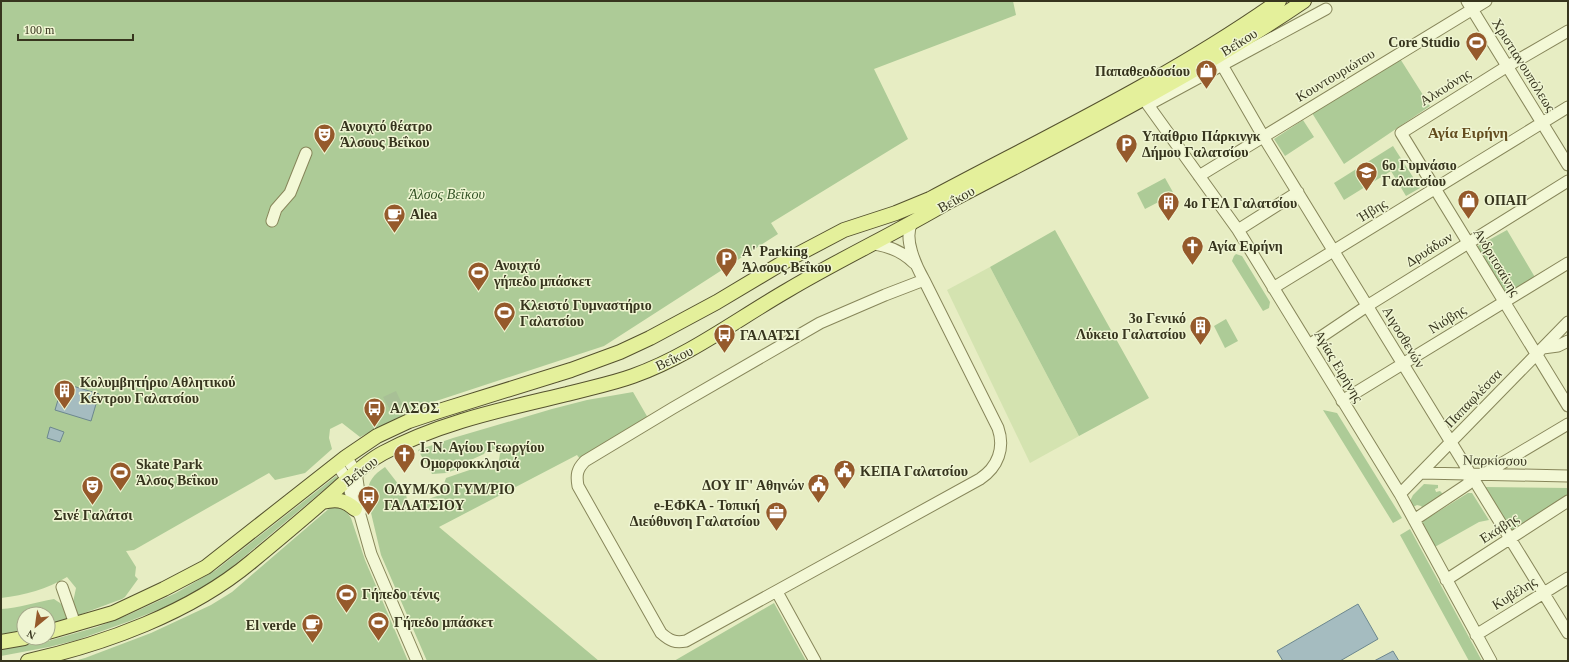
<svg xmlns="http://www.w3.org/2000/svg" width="1569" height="662" viewBox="0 0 1569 662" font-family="Georgia,serif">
<rect width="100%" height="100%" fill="#e7edc3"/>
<path fill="#d4e3b0" d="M990,267l89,169 -49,27 -83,-173z"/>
<path fill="#adcb97" d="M1,1h1012l3,14 -142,54 34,70 -137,84 7,11 -174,112 -183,60 -61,31 -18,-14 -12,6 -1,9 3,11 -27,24 -30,7 -6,-7 -135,77 -8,1 10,16 -1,9 3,3 -13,18 -3,2 -46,17 -3,-14 3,-14 -9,-11c-20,12 -42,18 -66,21z
M1399,57l31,49 -86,58 -32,-51z
M1303,120l11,17 -29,19 -11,-17z
M1393,146l27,42 -14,8 -15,-25 -47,29 -10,-17z
M1165,178l9,16 -29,15 -8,-16z
M1055,230l94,168 -70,38 -89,-169z
M1507,230l29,49 -31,18 -29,-50z
M1236,254l6,2 28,46 -1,6 -6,3 -31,-50 2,-5z
M1226,319l12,22 -13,7 -11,-22z
M633,392l15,26 -68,41 -3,-4 -138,72 160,134h-172l-46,-106 -14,-59c1,-15 6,-21 18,-29l21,27 2,12 32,-11 6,-17 53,-18 2,-13 -16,5 -1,2 -20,9 -3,5 -15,5 -14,1 -14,-24 35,-12 99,-29 35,-9z
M1323,410l14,3 65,105 -9,5z
M336,476l2,2 -117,98 -41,25 -50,20 -53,19 -28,7 -48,9v-7l47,-8 49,-14 31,-12 48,-22 40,-23z
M1424,484l14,1v3l-3,1 1,3 4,-1 3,3 -20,14 -2,-2 -4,-1 -4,2 -3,-6 3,-6z
M1484,487l84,1v8l-57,35z
M1468,493h4l17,27 -10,2 -46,26 -13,-25z
M332,506l14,5 5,7 14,42 43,101h-334l11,-3 66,-25 60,-28 21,-13z
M1410,529l72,132h-13l-69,-126z
M54,599c8,5 15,10 15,20l-21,7v-12h-24v17l-23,4v-26c18,-1 35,-7 53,-10z
M774,603l32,58h-132z"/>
<path fill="#a8c096" d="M396,391l6,13 -12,6 -7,-13z"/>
<path fill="#a5bcc0" stroke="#6c878e" d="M63,383l36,11 -8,27 -36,-11z
M50,427l14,5 -4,10 -13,-4z
M1358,604l20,35 -38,22h-57l-6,-10z
M1393,651l6,10h-25z"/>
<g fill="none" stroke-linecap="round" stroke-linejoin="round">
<defs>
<path id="minor" d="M1467,1l101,164
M1568,31l-62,36 -105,66 167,273
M1220,55l2,10 41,71 305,497
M1143,98l95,132 162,264 91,167
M1148,105l178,-96
M1199,176l287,-175
M272,221l4,-12 14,-16 16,-40
M912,223c-9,15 4,43 12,57l74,148c7,20 0,39 -18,51l-294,162c-11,2 -16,0 -25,-8l-83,-147c-2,-11 -1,-17 7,-25l88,-53 147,-85 65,-28 39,-15
M1238,230l60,-38
M873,244c16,2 29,7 41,19
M1273,288l295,-181
M1309,345l58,-39 201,-125
M1543,348l15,-2 10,-5
M1342,401l226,-138
M346,457l10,15 5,34 -1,8
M337,464l10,16 8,29 5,6 11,39 46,107
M1421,473l147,3
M1484,474l84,-50
M1400,494l168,-172
M1414,520l54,-36 3,-10
M1446,580l122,-79
M62,587l13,37
M777,592l38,69
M1476,635l92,-57"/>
<path id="major" d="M322,502c13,-3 22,-3 33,7
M48,632l65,-19 51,-24 42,-22 140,-110 31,-21 32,-15 27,-9 135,-42 49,-18 30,-14 67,-36 72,-43 55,-29 52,-17 34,-14c118,-63 240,-121 349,-198
M1,642l23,-4
M28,661c76,-17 162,-48 223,-99 29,-24 59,-49 87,-74 15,-13 28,-26 45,-35 57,-31 122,-44 184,-59 22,-6 44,-10 66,-18 56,-20 103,-56 155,-86 52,-31 108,-57 160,-88 120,-63 243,-124 356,-201"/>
</defs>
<use href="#minor" stroke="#87865a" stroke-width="13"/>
<use href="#major" stroke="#55522e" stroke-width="16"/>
<use href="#minor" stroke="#f3f8d6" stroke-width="11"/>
<use href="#major" stroke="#e4f09b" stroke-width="14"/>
</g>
<defs>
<symbol id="stadium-pin" viewBox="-11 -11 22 30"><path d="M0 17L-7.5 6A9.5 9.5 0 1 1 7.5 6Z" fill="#955a2b" stroke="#eff5d2"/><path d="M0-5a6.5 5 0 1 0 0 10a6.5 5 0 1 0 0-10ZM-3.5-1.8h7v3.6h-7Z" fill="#fff"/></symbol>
<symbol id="shop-pin" viewBox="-11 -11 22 30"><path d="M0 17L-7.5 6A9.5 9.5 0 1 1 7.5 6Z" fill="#955a2b" stroke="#eff5d2"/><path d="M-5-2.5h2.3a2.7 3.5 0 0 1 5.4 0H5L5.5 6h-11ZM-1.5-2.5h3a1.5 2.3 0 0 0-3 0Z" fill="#fff"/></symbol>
<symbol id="theatre-pin" viewBox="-11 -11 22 30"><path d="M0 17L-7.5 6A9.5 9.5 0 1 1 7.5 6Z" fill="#955a2b" stroke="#eff5d2"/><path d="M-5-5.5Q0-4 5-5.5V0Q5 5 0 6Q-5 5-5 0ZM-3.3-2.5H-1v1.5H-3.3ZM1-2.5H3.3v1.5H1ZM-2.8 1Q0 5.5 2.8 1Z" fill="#fff"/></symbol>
<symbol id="parking-pin" viewBox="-11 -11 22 30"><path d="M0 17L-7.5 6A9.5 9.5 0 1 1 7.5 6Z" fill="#955a2b" stroke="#eff5d2"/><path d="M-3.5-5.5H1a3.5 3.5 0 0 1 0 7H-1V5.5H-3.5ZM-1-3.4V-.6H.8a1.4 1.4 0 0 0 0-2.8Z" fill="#fff"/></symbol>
<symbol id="school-pin" viewBox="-11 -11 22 30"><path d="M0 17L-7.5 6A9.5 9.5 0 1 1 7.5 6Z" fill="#955a2b" stroke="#eff5d2"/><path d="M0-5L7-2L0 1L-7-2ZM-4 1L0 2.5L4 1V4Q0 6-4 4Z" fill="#fff"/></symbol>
<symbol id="building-pin" viewBox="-11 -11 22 30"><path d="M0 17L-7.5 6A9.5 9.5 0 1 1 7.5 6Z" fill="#955a2b" stroke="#eff5d2"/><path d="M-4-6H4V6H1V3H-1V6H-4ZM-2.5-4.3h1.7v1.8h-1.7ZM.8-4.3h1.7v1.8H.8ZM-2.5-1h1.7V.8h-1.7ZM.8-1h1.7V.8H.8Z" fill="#fff"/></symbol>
<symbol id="cafe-pin" viewBox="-11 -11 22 30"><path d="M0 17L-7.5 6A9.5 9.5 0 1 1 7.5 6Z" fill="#955a2b" stroke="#eff5d2"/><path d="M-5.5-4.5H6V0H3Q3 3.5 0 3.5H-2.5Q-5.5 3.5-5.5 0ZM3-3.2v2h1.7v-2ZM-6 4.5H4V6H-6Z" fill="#fff"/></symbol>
<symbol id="church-pin" viewBox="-11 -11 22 30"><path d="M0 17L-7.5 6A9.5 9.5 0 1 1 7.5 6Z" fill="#955a2b" stroke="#eff5d2"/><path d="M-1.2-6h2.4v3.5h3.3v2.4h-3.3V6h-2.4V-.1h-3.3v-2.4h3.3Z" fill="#fff"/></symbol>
<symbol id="bus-pin" viewBox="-11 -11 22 30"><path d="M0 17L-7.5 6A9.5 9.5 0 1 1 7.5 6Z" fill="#955a2b" stroke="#eff5d2"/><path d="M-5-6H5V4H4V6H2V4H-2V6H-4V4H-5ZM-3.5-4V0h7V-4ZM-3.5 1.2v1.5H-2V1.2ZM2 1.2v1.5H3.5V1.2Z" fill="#fff"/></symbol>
<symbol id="civic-pin" viewBox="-11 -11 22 30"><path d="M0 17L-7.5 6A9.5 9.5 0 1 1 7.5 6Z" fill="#955a2b" stroke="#eff5d2"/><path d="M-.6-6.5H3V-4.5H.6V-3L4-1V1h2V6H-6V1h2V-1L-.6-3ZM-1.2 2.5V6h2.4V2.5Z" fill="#fff"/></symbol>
<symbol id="office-pin" viewBox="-11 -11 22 30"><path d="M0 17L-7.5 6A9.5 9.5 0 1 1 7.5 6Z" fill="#955a2b" stroke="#eff5d2"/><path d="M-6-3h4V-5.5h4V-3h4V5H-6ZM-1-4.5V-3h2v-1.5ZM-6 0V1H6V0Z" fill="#fff"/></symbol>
</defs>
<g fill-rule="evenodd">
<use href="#stadium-pin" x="1464" y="30" width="25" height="34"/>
<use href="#shop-pin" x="1194" y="58" width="25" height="34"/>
<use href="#theatre-pin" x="312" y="122" width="25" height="34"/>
<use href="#parking-pin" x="1114" y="132" width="25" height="34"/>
<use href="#school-pin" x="1354" y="160" width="25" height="34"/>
<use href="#shop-pin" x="1456" y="188" width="25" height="34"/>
<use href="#building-pin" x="1156" y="190" width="25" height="34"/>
<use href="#cafe-pin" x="382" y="202" width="25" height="34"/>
<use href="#church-pin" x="1180" y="234" width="25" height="34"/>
<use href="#parking-pin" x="714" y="246" width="25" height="34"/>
<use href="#stadium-pin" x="466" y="260" width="25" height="34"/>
<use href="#stadium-pin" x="492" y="300" width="25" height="34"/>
<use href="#building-pin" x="1188" y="314" width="25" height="34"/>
<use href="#bus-pin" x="712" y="322" width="25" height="34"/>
<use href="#building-pin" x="52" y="378" width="25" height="34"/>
<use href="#bus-pin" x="362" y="396" width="25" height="34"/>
<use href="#church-pin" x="392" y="442" width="25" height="34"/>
<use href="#civic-pin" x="832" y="458" width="25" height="34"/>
<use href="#stadium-pin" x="108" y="460" width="25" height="34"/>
<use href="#civic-pin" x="806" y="472" width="25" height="34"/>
<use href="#theatre-pin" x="80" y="474" width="25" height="34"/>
<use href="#bus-pin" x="356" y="484" width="25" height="34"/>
<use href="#office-pin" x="764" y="500" width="25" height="34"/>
<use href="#stadium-pin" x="334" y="582" width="25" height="34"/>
<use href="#stadium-pin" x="366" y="610" width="25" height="34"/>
<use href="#cafe-pin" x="300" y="612" width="25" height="34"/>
</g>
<g text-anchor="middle" stroke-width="3" stroke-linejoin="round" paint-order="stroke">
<g font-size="14" fill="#37351e" stroke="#eff5d2">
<text transform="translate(1239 42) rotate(-32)" y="5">Βεΐκου</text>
<text transform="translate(1524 65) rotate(58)" y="5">Χριστιανουπόλεως</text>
<text transform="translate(1335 75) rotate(-31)" y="5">Κουντουριώτου</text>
<text transform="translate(1445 87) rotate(-32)" y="5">Αλκυόνης</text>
<text transform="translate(956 199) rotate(-29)" y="5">Βεΐκου</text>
<text transform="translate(1372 210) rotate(-32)" y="5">Ήβης</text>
<text transform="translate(1429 249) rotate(-32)" y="5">Δρυάδων</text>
<text transform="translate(1497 262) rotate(59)" y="5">Ανδριτσαίνης</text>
<text transform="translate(1447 319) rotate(-32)" y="5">Νιόβης</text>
<text transform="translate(1404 337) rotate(59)" y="5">Αιγοσθενών</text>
<text transform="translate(674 358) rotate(-25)" y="5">Βεΐκου</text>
<text transform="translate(1339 366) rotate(59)" y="5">Αγίας Ειρήνης</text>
<text transform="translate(1473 398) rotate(-46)" y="5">Παπαφλέσσα</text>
<text transform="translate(1495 460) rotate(1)" y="5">Ναρκίσσου</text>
<text transform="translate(360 471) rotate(-38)" y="5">Βεΐκου</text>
<text transform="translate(1499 528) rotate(-33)" y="5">Εκάβης</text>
<text transform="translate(1514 593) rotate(-32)" y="5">Κυβέλης</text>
</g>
<g font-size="14" font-weight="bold" fill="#37351e" stroke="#eff5d2" text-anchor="start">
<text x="1460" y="47" text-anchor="end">Core Studio</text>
<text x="1190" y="76" text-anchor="end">Παπαθεοδοσίου</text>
<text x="340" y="131">Ανοιχτό θέατρο<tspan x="340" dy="16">Άλσους Βεΐκου</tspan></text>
<text x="1142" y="141">Υπαίθριο Πάρκινγκ<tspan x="1142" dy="16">Δήμου Γαλατσίου</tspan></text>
<text x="1382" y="170">6ο Γυμνάσιο<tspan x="1382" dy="16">Γαλατσίου</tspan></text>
<text x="1484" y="205">ΟΠΑΠ</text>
<text x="1184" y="208">4ο ΓΕΛ Γαλατσίου</text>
<text x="410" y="219">Alea</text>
<text x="1208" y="251">Αγία Ειρήνη</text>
<text x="742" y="256">Α' Parking<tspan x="742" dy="16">Άλσους Βεΐκου</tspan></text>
<text x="494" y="270">Ανοιχτό<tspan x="494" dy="16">γήπεδο μπάσκετ</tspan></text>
<text x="520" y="310">Κλειστό Γυμναστήριο<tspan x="520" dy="16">Γαλατσίου</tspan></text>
<text x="1186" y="323" text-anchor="end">3ο Γενικό<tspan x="1186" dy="16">Λύκειο Γαλατσίου</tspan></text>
<text x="740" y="340">ΓΑΛΑΤΣΙ</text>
<text x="80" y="387">Κολυμβητήριο Αθλητικού<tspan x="80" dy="16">Κέντρου Γαλατσίου</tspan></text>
<text x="390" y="413">ΑΛΣΟΣ</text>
<text x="420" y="452">Ι. Ν. Αγίου Γεωργίου<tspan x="420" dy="16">Ομορφοκκλησιά</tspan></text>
<text x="136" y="469">Skate Park<tspan x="136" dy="16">Άλσος Βεΐκου</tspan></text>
<text x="860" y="476">ΚΕΠΑ Γαλατσίου</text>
<text x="804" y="490" text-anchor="end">ΔΟΥ ΙΓ' Αθηνών</text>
<text x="384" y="494">ΟΛΥΜ/ΚΟ ΓΥΜ/ΡΙΟ<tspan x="384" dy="16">ΓΑΛΑΤΣΙΟΥ</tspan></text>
<text x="760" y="510" text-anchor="end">e-ΕΦΚΑ - Τοπική<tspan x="760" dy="16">Διεύθυνση Γαλατσίου</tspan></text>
<text x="93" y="520" text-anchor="middle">Σινέ Γαλάτσι</text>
<text x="362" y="599">Γήπεδο τένις</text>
<text x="394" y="627">Γήπεδο μπάσκετ</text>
<text x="296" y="630" text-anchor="end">El verde</text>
</g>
<g font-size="14" font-style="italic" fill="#335325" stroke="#eff5d2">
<text x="447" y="199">Άλσος Βεΐκου</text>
</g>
<g font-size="15" font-weight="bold" fill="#634c1e" stroke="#eff5d2">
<text x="1468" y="138">Αγία Ειρήνη</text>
</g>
</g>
<rect width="1569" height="662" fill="none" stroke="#37351e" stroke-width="4"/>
<g transform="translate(36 626) rotate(209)"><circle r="19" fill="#eff5d2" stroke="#a5a88a"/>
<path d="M0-3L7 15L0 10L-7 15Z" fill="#955a2b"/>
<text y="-6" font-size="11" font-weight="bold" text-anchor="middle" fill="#37351e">N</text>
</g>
<path d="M18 34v6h115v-6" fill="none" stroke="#37351e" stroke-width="2"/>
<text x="24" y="34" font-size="12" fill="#37351e" stroke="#eff5d2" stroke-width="3" paint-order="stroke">100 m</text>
</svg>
